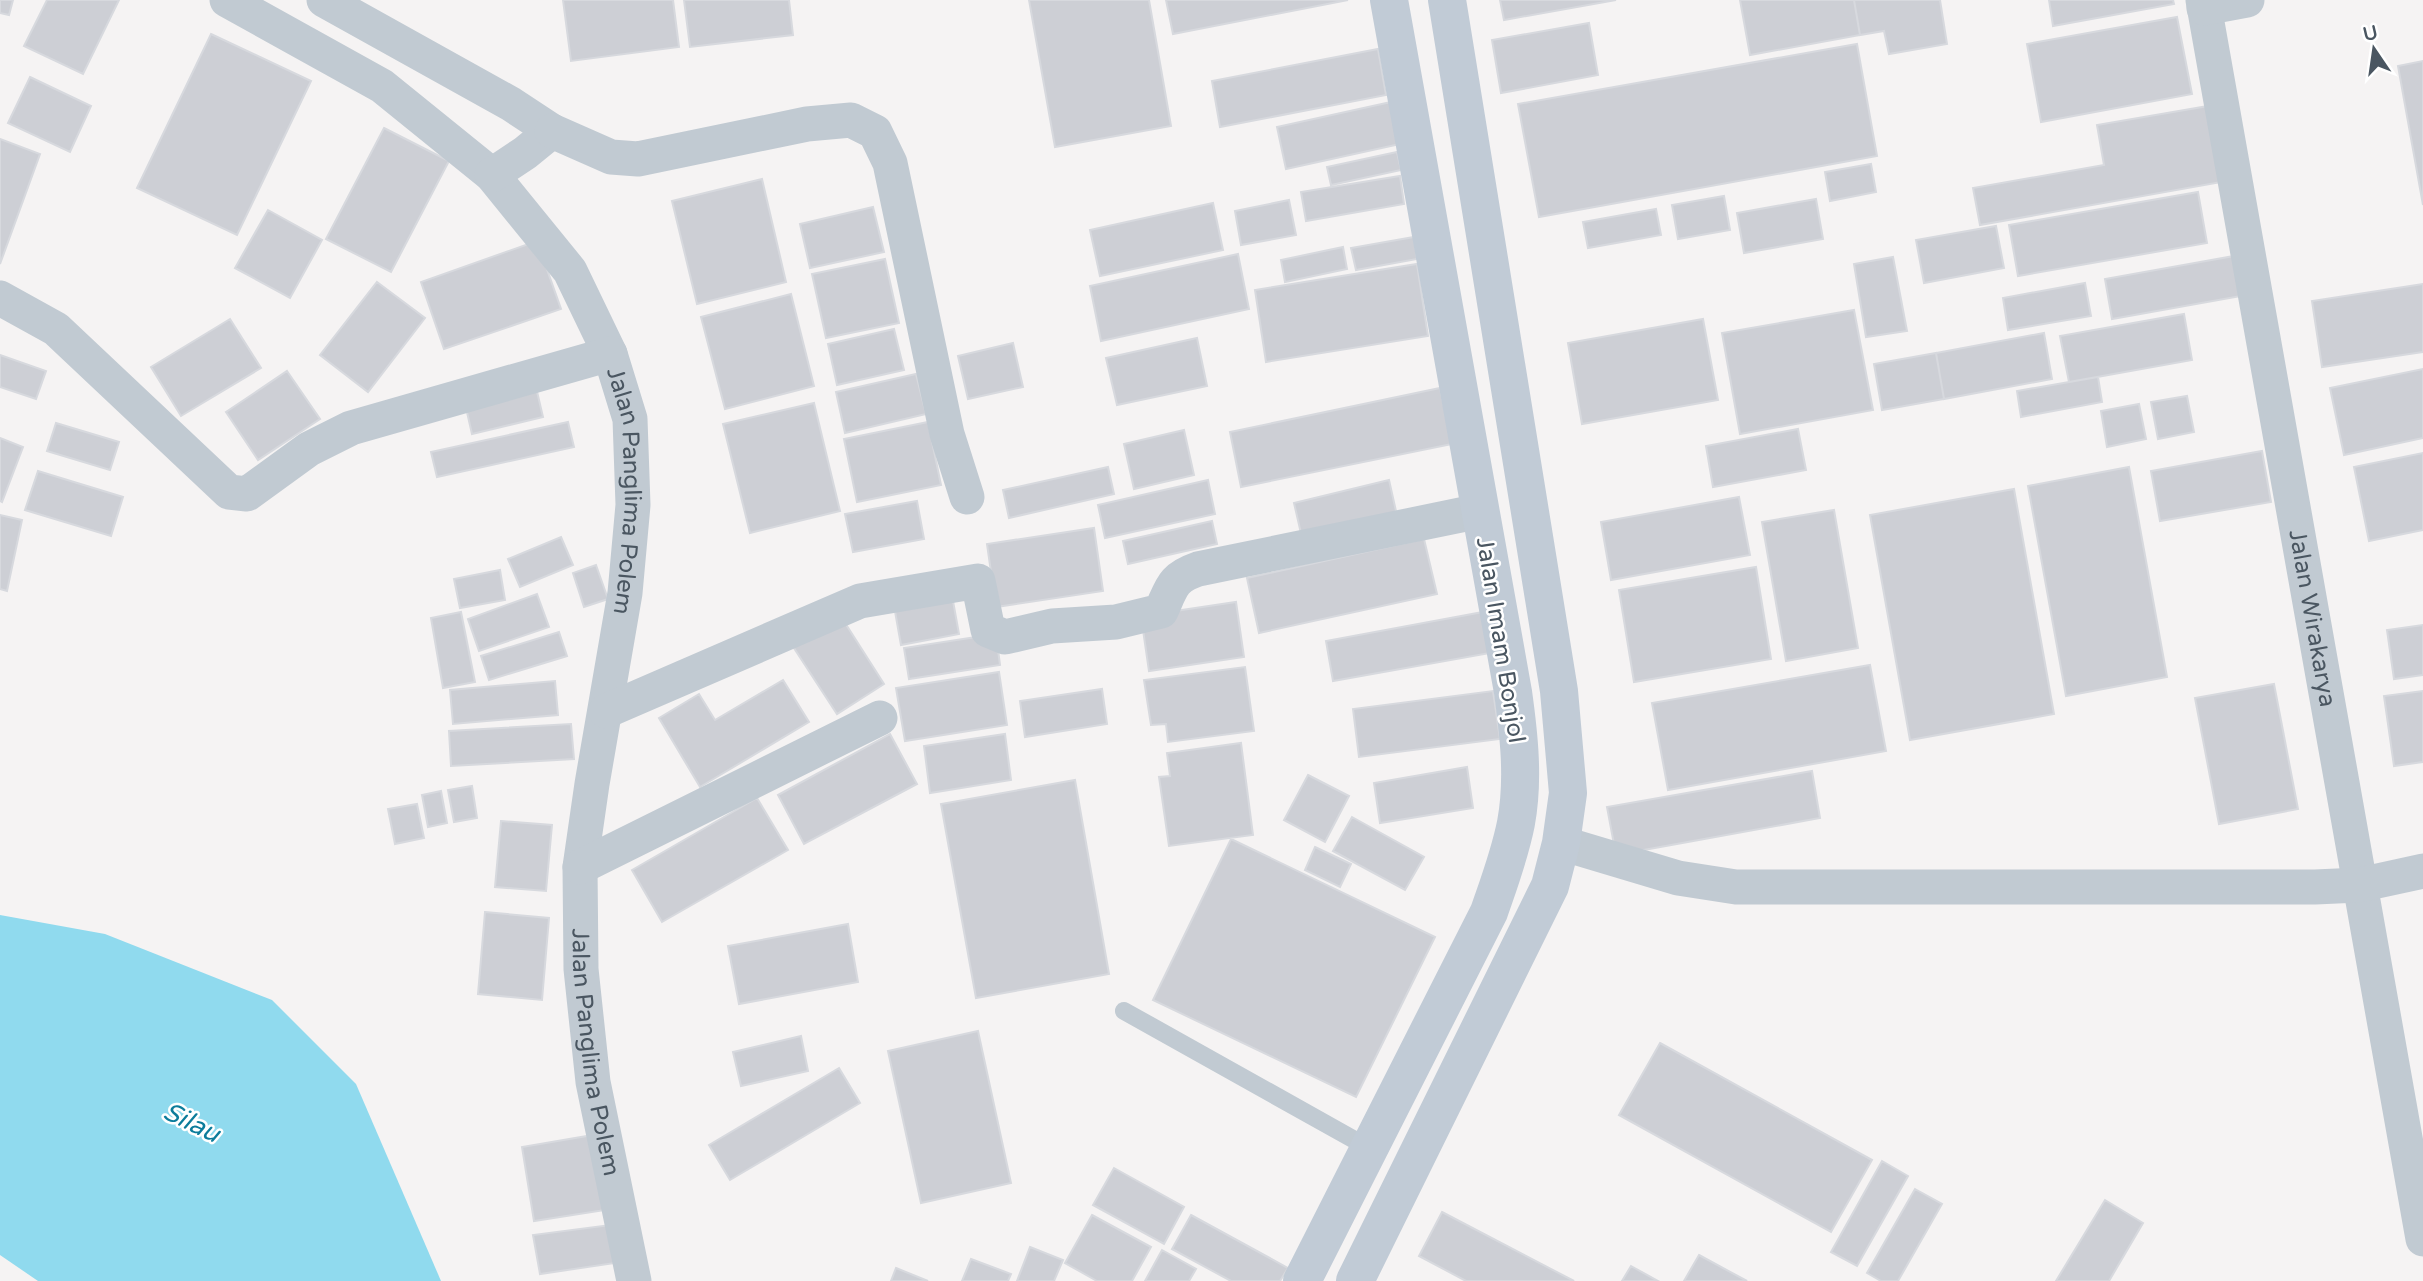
<svg xmlns="http://www.w3.org/2000/svg" width="2423" height="1281" viewBox="0 0 2423 1281" font-family="'Varela Round',sans-serif">
<rect width="100%" height="100%" fill="#f5f3f3"/>
<path fill="#90daee" d="M0,915l105,19 167,66 84,84 85,197h-403l-38,-26z"/>
<path fill="#cdcfd5" stroke="#d7d9de" stroke-width="2" d="M0,0h13l-4,15 -9,-2z
M47,0h72l-36,74 -59,-28z
M563,0h110l6,47 -108,14z
M684,0h105l4,35 -103,12z
M1029,0h120l22,126 -116,21z
M1166,0h182l-175,34z
M1500,0h116l-112,20z
M1740,0h114l6,35 -110,20z
M1854,0h86l7,44 -58,10 -5,-23 -24,4z
M2049,0h124l1,4 -121,22z
M2177,17l15,77 -151,28 -14,-78z
M1589,23l9,52 -97,18 -9,-53z
M211,34l100,47 -74,154 -100,-47z
M1857,44l20,112 -338,61 -21,-113z
M1378,49l8,46 -166,32 -8,-46z
M2423,61v144l-25,-139z
M30,77l61,29 -21,46 -62,-29z
M1391,102l9,42 -114,25 -9,-42z
M2214,105l13,76 -247,44 -7,-37 131,-23 -7,-40z
M384,128l65,33 -58,111 -65,-33z
M0,139l40,15 -40,110z
M1397,152l4,18 -70,15 -4,-18z
M1871,164l5,28 -46,9 -5,-29z
M1400,176l4,28 -98,17 -5,-29z
M762,179l24,103 -89,22 -25,-103z
M2198,192l9,51 -189,33 -9,-51z
M1724,196l6,34 -52,9 -6,-34z
M1816,199l7,40 -79,14 -7,-40z
M1289,200l7,35 -55,10 -6,-34z
M1213,203l10,47 -123,26 -10,-46z
M873,207l11,45 -74,16 -10,-44z
M1656,209l5,26 -73,13 -5,-26z
M268,210l54,30 -32,58 -55,-30z
M1996,226l8,42 -80,15 -8,-43z
M1414,237l3,22 -61,11 -5,-22z
M537,241l24,68 -117,40 -23,-67z
M1343,247l4,22 -62,13 -4,-22z
M1238,254l11,55 -148,32 -11,-55z
M2234,256l7,40 -129,23 -7,-40z
M1893,257l14,74 -41,6 -12,-73z
M885,259l14,64 -73,15 -14,-64z
M1417,264l11,72 -162,26 -11,-72z
M377,282l48,36 -57,74 -48,-37z
M2085,283l6,33 -83,14 -5,-32z
M2423,284v68l-101,15 -10,-66z
M791,294l23,92 -89,23 -24,-92z
M1854,310l19,100 -133,24 -18,-101z
M2184,314l8,46 -123,22 -9,-46z
M230,319l31,49 -80,48 -30,-49z
M1703,319l15,81 -136,24 -14,-81z
M894,329l10,41 -67,15 -9,-41z
M2044,333l8,46 -108,20 -8,-46z
M1197,338l10,48 -90,19 -11,-47z
M1013,343l10,44 -55,12 -10,-43z
M1936,353l8,46 -62,11 -8,-46z
M0,355l46,16 -10,28 -36,-12z
M2423,369v69l-79,17 -14,-67z
M287,371l33,48 -62,41 -32,-48z
M916,374l10,40 -81,19 -9,-41z
M2098,377l4,25 -81,15 -4,-26z
M535,383l8,34 -71,17 -8,-35z
M1440,388l12,56 -211,43 -11,-55z
M2187,396l7,36 -36,7 -7,-37z
M814,403l26,108 -90,22 -27,-109z
M2139,404l7,35 -39,8 -6,-36z
M568,422l6,25 -137,30 -6,-25z
M928,422l13,63 -84,17 -13,-63z
M56,423l63,19 -9,28 -63,-19z
M1798,429l8,41 -93,17 -7,-41z
M1184,430l10,45 -60,14 -10,-45z
M0,438l23,9 -21,55 -2,-1z
M2262,451l9,51 -111,19 -9,-50z
M2423,453v77l-54,11 -15,-74z
M1108,467l6,27 -105,24 -6,-28z
M2129,467l38,210 -101,19 -38,-210z
M38,471l85,26 -12,39 -86,-26z
M1208,480l7,34 -110,24 -7,-33z
M1389,480l9,40 -95,22 -9,-39z
M2014,489l40,225 -144,26 -40,-225z
M1739,497l11,58 -139,25 -10,-58z
M917,501l7,38 -71,13 -8,-38z
M1834,510l24,138 -72,13 -24,-139z
M0,515l22,5 -15,71 -7,-2z
M1212,521l5,23 -89,20 -5,-23z
M1094,528l9,63 -107,16 -9,-63z
M561,537l12,28 -53,22 -12,-28z
M1424,539l13,55 -178,39 -12,-55z
M596,565l12,34 -24,8 -11,-34z
M1756,567l15,92 -137,23 -15,-92z
M500,570l5,30 -45,8 -6,-29z
M951,590l8,44 -58,11 -8,-45z
M537,594l12,33 -70,24 -11,-32z
M1236,602l8,55 -95,14 -8,-55z
M461,612l14,70 -32,6 -12,-70z
M1483,612l7,41 -157,28 -7,-40z
M840,615l44,69 -47,30 -45,-69z
M2423,625v50l-29,4 -7,-49z
M559,632l8,24 -78,24 -8,-24z
M996,634l4,31 -91,14 -5,-31z
M1870,665l16,86 -218,39 -16,-87z
M1245,667l9,64 -86,11 -2,-18 -15,1 -7,-45z
M999,672l8,53 -102,16 -9,-53z
M783,680l26,42 -109,65 -41,-69 40,-24 16,26z
M555,681l3,34 -105,9 -3,-34z
M2274,684l24,125 -79,15 -24,-126z
M1102,689l5,35 -82,13 -5,-36z
M1493,691l7,48 -141,18 -6,-48z
M2423,691v71l-29,4 -10,-70z
M571,724l3,35 -123,7 -2,-35z
M890,734l27,50 -113,60 -26,-49z
M1005,734l6,46 -81,13 -6,-47z
M1241,743l12,92 -84,11 -10,-69 11,-1 -3,-23z
M1467,767l6,41 -93,15 -6,-40z
M1812,771l8,47 -204,37 -9,-48z
M1308,775l41,21 -24,46 -41,-22z
M1075,780l34,194 -133,24 -35,-194z
M472,786l5,32 -23,4 -6,-32z
M441,791l6,32 -19,4 -6,-32z
M757,798l31,52 -126,72 -30,-52z
M417,804l7,34 -29,6 -7,-35z
M1352,817l72,40 -19,33 -72,-39z
M501,821l51,4 -6,66 -51,-4z
M1231,839l204,98 -79,160 -203,-97z
M1315,847l36,17 -11,23 -35,-17z
M485,912l64,6 -7,82 -64,-6z
M848,924l10,58 -119,22 -11,-58z
M978,1031l33,152 -90,20 -33,-152z
M801,1036l7,35 -67,15 -8,-34z
M1660,1043l212,117 -41,72 -212,-117z
M839,1068l21,35 -130,77 -21,-35z
M593,1135l12,75 -71,11 -12,-74z
M1882,1161l26,15 -51,90 -26,-14z
M1114,1168l70,39 -20,37 -71,-39z
M1915,1189l27,15 -44,77h-17l-14,-8z
M2105,1200l38,23 -34,58h-53z
M1442,1212l132,69h-108l-47,-25z
M1092,1215l59,32 -19,34h-35l-32,-18z
M1191,1215l97,53 -8,13h-49l-59,-32z
M610,1225l5,38 -75,11 -7,-39z
M1030,1247l33,13 -9,21h-37z
M1162,1250l34,19 -7,12h-44z
M1699,1255l48,26h-63z
M971,1259l40,15 -3,7h-46z
M1631,1266l27,15h-36z
M896,1268l32,13h-37z"/>
<g fill="none" stroke-linecap="round" stroke-linejoin="round">
<path stroke="#c1cad2" stroke-width="18" d="M1124,1011l245,137"/>
<g stroke="#c1cad2" stroke-width="35">
<path id="s1" d="M227,0l155,86 110,89 78,96 40,83 20,65 3,86 -8,88 -33,191 -12,83 1,102 12,113 41,199"/>
<path d="M324,0l187,104 41,27 -27,22 -33,22"/>
<path id="s2" d="M2203,0l220,1239"/>
<path d="M2204,8l43,-8"/>
<path d="M552,131l59,26 27,2 169,-35 44,-4 24,12 15,31 57,271 20,63"/>
<path d="M0,298l56,31 173,163 18,2 62,-45 42,-21 259,-74"/>
<path d="M606,711l254,-110 118,-20 10,49 17,7 47,-11 64,-4 45,-11c11,-24 11,-33 37,-42l282,-58"/>
<path d="M1561,843l117,35 58,9h579l44,-2 64,-14"/>
<path d="M580,867l300,-149"/>
</g>
<path stroke="#c1cbd6" stroke-width="38" d="M1302,1281l187,-369c10,-29 21,-58 27,-89 8,-43 3,-88 -3,-131l-124,-692
M1355,1281l195,-395 11,-43 7,-50 -9,-102 -112,-691"/>
</g>
<g text-anchor="middle" stroke-width="5" stroke-linejoin="round" paint-order="stroke">
<g font-size="24" fill="#4a5661" stroke="#fff">
<text dy="8" stroke="none"><textPath href="#s1" startOffset="674">Jalan Panglima Polem</textPath></text>
<text dy="8" stroke="none"><textPath href="#s2" startOffset="628">Jalan Wirakarya</textPath></text>
<text transform="translate(1501 640) rotate(81)" y="8">Jalan Imam Bonjol</text>
<text dy="8" stroke="none"><textPath href="#s1" startOffset="1241">Jalan Panglima Polem</textPath></text>
</g>
<g font-size="26" font-style="italic" fill="#0c7c9b" stroke="#fff">
<text transform="translate(192 1122) rotate(26)" y="9">Silau</text>
</g>
</g>
<g transform="translate(2374 49) rotate(347)" stroke="#ffffff" stroke-width="5" paint-order="stroke">
<path d="M0-5L12 26L0 18L-12 26Z" fill="#4a5661"/>
<text y="-10" font-size="19" font-weight="bold" text-anchor="middle" fill="#4a5661">U</text>
</g>
</svg>
